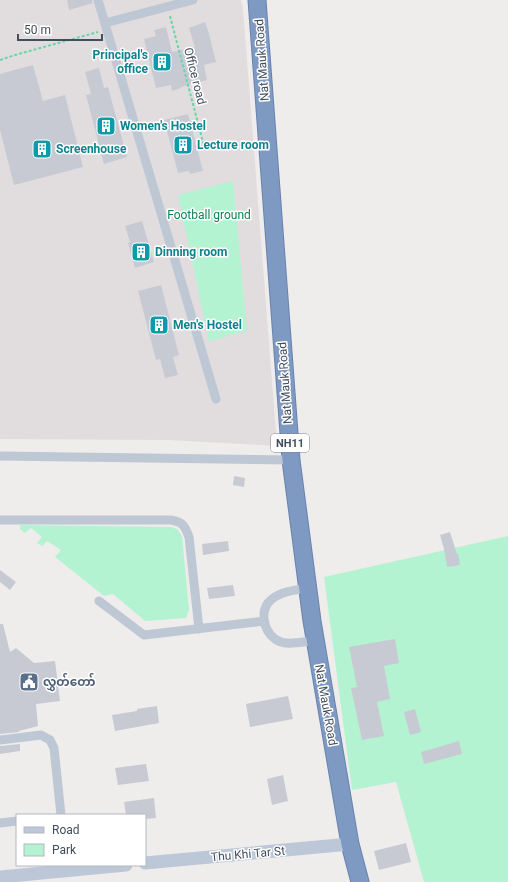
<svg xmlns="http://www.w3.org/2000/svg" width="508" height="882" viewBox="0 0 508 882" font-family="Roboto,'Noto Sans Myanmar',sans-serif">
<rect width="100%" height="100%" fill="#efecec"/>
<path fill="#e1ddde" d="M0,0h241l2,9 34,437 -108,-6 -169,-1z"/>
<path fill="#b4f3d2" d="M233,181l14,150 -38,10 -31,-146z
M20,525l151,2 6,2 5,7 7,74 -3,8 -41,3 -32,-27 -9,2 -49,-39 6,-7 -14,-9 -5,5 -5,-3 5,-6 -11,-9 -6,5 -5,-4z
M508,536v346h-84l-28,-100 -44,8 -28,-213z"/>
<path fill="#c7cad3" d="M67,0h25l1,3 -24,7z
M205,22l4,12 7,28 -12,3 3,15 -26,7v1l-9,3 -1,-6 -15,3 -12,-49 12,-3 -2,-6 12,-3 6,25 23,-5 -6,-19z
M33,65l10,36 22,-6 18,72 -69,18 -14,-55v-56z
M99,68l5,20 4,-1 19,70 -23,7 -18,-69 5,-1 -6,-22z
M188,114l15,57 -13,3 -1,-3 -11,2 -14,-53z
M142,221l12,41 -19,6 -7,-25 2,-1 -5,-16z
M161,285l18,70 -6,2 5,18 -13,3 -5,-19 -4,1 -18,-69z
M234,476l11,2 -1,9 -11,-2z
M450,532l7,22 1,-1 2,12 -13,2 -3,-18 -4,-14z
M228,541l1,10 -26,4 -1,-11z
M0,570l16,12 -6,8 -10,-8z
M233,585l2,11 -26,3 -2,-11z
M0,624h3l7,28 6,-4 18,15 21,-2 5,40 -24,3 2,22 -19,5v1l-19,2z
M395,639l4,24 -15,3 6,33 -13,3 7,34 -22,4 -11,-52 6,-1 -8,-40z
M288,696l5,23 -43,8 -4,-23z
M157,706l2,17 -44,8 -3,-16 25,-4v-2z
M415,709l6,23 -11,3 -6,-23z
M459,741l3,13 -38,10 -3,-12z
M20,744v7l-20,3v-8z
M146,764l3,17 -31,4 -3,-17z
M283,775l5,26 -16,4 -5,-26z
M154,798l2,20 -11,1v-4h-19l-2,-13z
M406,843l5,19 -32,8 -5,-19z"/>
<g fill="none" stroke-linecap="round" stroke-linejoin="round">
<defs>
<path id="highway" d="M257,0l34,460 21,161 38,223 10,38"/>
</defs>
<use href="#highway" stroke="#6983ad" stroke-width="19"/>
<path stroke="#68d5a9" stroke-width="2" stroke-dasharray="3 2" stroke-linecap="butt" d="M170,16l35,134
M0,60l15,-5 83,-23"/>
<path stroke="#bec7d4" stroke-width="9" d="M98,0l118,399
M105,23l88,-23
M0,456l291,4
M0,520h171c12,2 14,6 18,17l10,92
M308,588c-12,2 -26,3 -36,11 -13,10 -9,31 3,40 3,2 9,4 12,4 8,1 20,-2 28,-2
M99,601l45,34 120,-14
M0,740l41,-5 9,5 4,8 7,67
M0,823l17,-2"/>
<path stroke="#bcc7d8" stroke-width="13" d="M145,863l205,-19
M0,877l126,-12"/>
<use href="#highway" stroke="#7e99c2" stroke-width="17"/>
</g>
<defs>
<symbol id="building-square" viewBox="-11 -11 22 22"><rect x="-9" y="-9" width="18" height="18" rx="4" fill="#0f9aa8" stroke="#fff"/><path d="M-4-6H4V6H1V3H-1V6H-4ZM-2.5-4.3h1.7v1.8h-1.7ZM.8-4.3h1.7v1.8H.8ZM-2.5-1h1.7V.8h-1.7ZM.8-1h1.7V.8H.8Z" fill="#fff"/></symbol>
<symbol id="civic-square" viewBox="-11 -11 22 22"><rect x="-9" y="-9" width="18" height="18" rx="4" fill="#5c6f8a" stroke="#fff"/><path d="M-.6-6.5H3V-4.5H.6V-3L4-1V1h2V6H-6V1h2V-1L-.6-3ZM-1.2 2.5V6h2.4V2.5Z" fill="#fff"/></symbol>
</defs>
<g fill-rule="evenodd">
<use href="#building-square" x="151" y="51" width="22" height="22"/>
<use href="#building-square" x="95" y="115" width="22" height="22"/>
<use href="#building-square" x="172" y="134" width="22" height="22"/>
<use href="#building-square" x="31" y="138" width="22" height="22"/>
<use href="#building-square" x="130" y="241" width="22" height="22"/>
<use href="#building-square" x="148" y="314" width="22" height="22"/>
<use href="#civic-square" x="18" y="671" width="22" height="22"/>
</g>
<g text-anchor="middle" stroke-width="3" stroke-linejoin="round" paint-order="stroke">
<rect fill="#fff" stroke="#7b838d" stroke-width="1" x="271" y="434" width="38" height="18" rx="3"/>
<g font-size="11" font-weight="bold" fill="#434e5c">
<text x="290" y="447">NH11</text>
</g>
<g font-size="12" font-weight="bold" fill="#0d838f" stroke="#fff" text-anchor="start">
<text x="148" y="59" text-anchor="end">Principal's<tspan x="148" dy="14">office</tspan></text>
<text x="120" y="130">Women's Hostel</text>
<text x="197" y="149">Lecture room</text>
<text x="56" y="153">Screenhouse</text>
<text x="155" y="256">Dinning room</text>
<text x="173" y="329">Men's Hostel</text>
</g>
<g font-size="12" fill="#434e5c" stroke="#fff">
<text transform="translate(262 60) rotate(-94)" y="4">Nat Mauk Road</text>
<text transform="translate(195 76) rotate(76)" y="4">Office road</text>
<text transform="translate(285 383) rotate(-94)" y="4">Nat Mauk Road</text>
<text transform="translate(326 705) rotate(80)" y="4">Nat Mauk Road</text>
<text transform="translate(248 854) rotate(-5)" y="4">Thu Khi Tar St</text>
</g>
<g font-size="12" fill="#0c8453" stroke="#fff">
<text x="209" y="219">Football ground</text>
</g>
<g font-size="12" font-weight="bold" fill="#4e5e75" stroke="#fff" text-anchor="start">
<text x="43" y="686">လွှတ်တော်</text>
</g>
</g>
<rect x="16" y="814" width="130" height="52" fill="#ffffff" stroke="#b4b8be"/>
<rect x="24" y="827" width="20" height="6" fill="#bcc7d8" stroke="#b4b8be"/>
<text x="52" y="834" font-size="12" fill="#434e5c">Road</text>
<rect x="24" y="844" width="20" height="12" fill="#b4f3d2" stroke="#b4b8be"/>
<text x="52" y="854" font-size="12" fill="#434e5c">Park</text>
<path d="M18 34v6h84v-6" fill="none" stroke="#434e5c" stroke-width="2"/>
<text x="24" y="34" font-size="12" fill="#434e5c" stroke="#ffffff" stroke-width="3" paint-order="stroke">50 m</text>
</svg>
